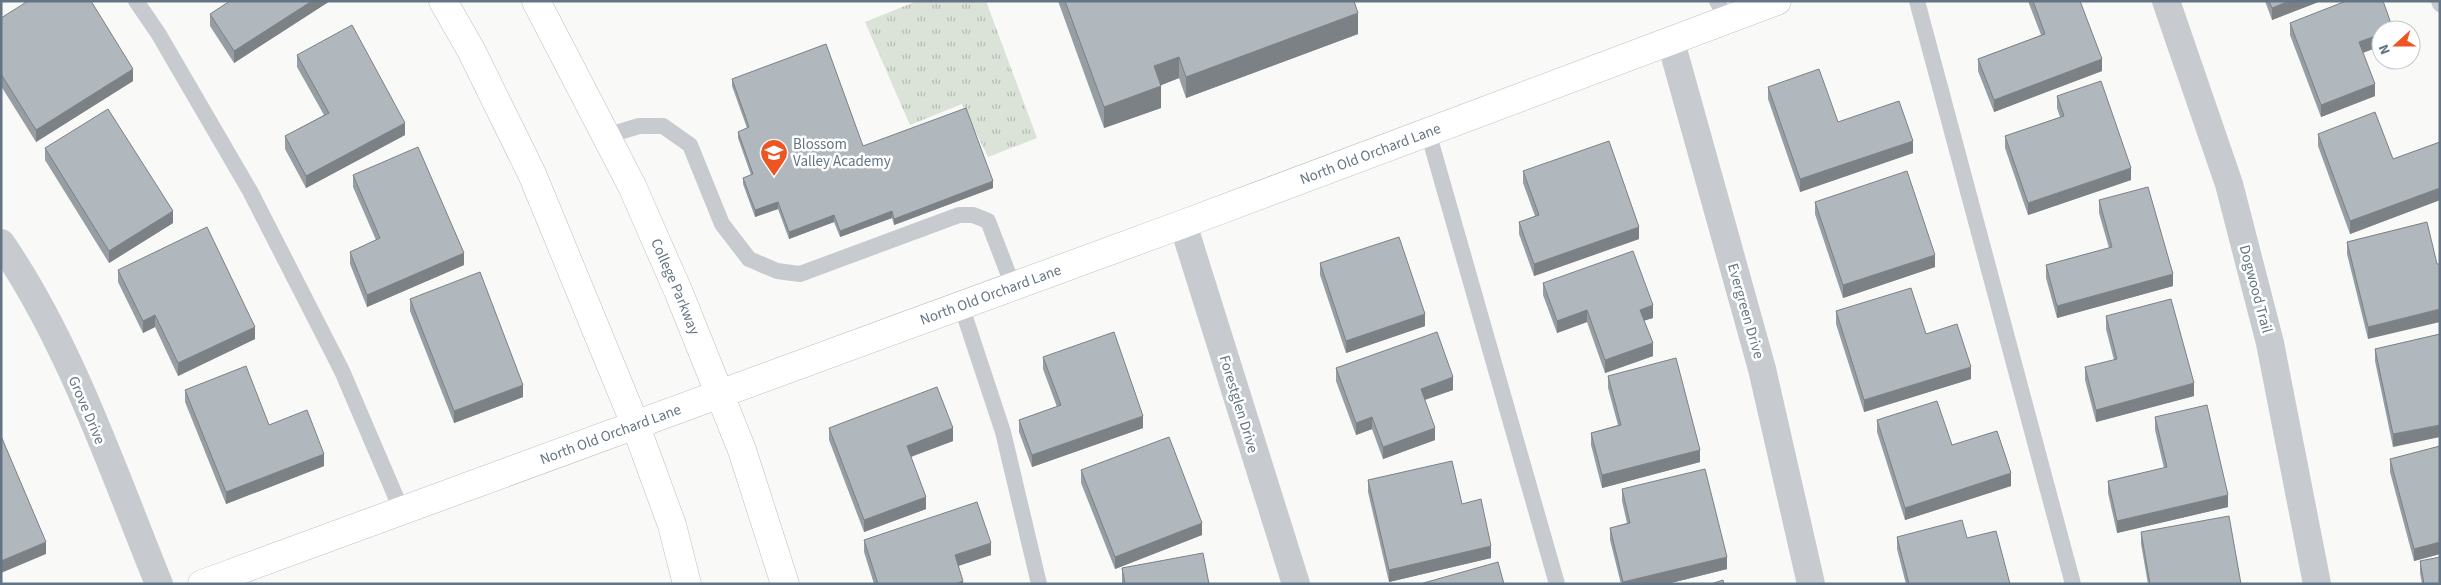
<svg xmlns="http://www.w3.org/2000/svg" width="2441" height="585" viewBox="0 0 2441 585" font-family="'Source Sans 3',sans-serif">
<defs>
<pattern id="park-tufts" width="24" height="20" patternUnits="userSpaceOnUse" patternTransform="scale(1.25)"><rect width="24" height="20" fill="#dbe2d8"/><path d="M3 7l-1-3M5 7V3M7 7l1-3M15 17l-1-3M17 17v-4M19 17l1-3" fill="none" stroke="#b5bcb5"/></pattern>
</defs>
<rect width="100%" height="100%" fill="#f9f9f7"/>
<path fill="url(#park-tufts)" d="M917,1h69l51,137 -49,19 -26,-53 -52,21 -45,-103z"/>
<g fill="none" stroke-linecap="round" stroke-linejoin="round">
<defs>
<g id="secondary">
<path d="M443,1l28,49 61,124 103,250 37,101 15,59"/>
<path id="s1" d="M536,1l96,185 47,107 63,157 43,134"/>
<path id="s2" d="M202,584l981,-360 594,-223"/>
</g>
</defs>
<use href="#secondary" stroke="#b9bfc3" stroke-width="29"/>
<path stroke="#c7cbcf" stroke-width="16" d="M136,1l22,32 92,158 92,180 59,138
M1717,1l10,19
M1917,1l156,583
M2439,1l1,3
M1428,132l129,452
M606,136l33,-10h24l27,19 32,79 27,35 28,12 23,3 159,-59h14l15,6 25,65
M961,305l42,127 36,152"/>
<path stroke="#c7cbcf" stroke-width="28" d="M2166,1l63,183 41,159 47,241
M1671,42l91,327 49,215
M1183,224l113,360
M1,243c69,100 112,228 158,341"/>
<use href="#secondary" stroke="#fff" stroke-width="28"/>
</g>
<path fill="#979ea3" d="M330,1l-96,62 -24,-37v-12z
M1058,1h296l4,33 -172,64 -7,-20 -18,7v23l-57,20z
M2028,1h52l22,70 -108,41 -16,-41v-12l63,-24z
M2265,1h56l-49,19z
M1,18l132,63 -97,61 -35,-56z
M2290,23l103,7h-12v16l-18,7 12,43 -54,21 -31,-82z
M297,55l108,80 -99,53 -21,-39v-13l39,-21 -27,-48z
M732,79l131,67 130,42 -99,37 -2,-7 -52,19 -6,-15 -45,17 -11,-30 -23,8 -12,-33v-6l8,-3 -13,-37v-6l9,-4 -15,-42z
M1768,87l70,35 75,31 -113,39 -32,-93z
M2057,96l74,84 -103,35 -23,-67v-12l55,-19 -3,-9z
M2318,134l75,25 47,-17v58l-90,34 -32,-88z
M45,148l128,75 -64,40 -64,-103z
M1523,171l116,68 -105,37 -15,-42v-12l16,-6 -12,-33z
M353,175l111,90 -97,42 -17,-43v-12l26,-12 -23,-53z
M2099,200l74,86 -116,32 -11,-40v-13l63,-17 -10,-35z
M1815,202l120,65 -92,31 -28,-84z
M2427,222l-59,117 -21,-85v-12z
M1320,263l105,63 -79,27 -26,-78z
M118,270l137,69 -77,37 -23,-49 -12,6 -25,-51z
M1543,283l110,35 -9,2 9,36 -48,17 -18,-51 -30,11 -14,-38z
M410,299l113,98 -69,26 -44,-112z
M1836,311l90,23 45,45 -107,33 -28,-88z
M2106,316l88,80 -98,26 -11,-42v-13l29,-7 -8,-31z
M2440,334l-47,113 -18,-86v-12z
M1043,357l100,71 -111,39 -13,-35v-12l38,-13 -14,-38z
M1336,368l117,22 -28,10 10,40 -52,19 -11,-30 -16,6 -20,-54z
M1608,376l92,86 -98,26 -11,-43v-12l27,-8 -10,-37z
M185,390l84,35 55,41 -98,38 -41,-102z
M2155,417l73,90 -111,26 -9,-40v-12l56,-13 -9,-38z
M1877,420l75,25 59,41 -106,34 -28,-88z
M829,428l124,13 -42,16 15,52 -62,23 -35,-92z
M2440,446v108l-26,7 -24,-89v-13z
M1081,470l121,65 -87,34 -34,-86z
M1368,480l94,24 29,54 -102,24 -21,-90z
M1622,489l105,80 -60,15h-46l-11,-44v-12l17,-5 -5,-22z
M2141,532l100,52h-93l-7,-40z
M1897,537l113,47h-104l-9,-35z
M864,540l127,15 -33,11 5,18h-89l-10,-32z
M2420,561l20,23h-18l-2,-11z
M1122,568l87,16h-87z"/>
<path fill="#7b8185" d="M312,1h18l-96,62v-12z
M2289,1h32l-49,19v-12z
M1358,13v21l-172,64v-21z
M2381,34v12l-22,8v-12z
M1179,57v21l-25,10v-22z
M2102,59v12l-108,41v-12z
M133,69v12l-97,61v-12z
M2375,84v12l-54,21v-12z
M1161,86v22l-57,20v-21z
M405,123v12l-99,53v-12z
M1913,141v12l-113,39v-13z
M2131,168v12l-103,35v-12z
M993,181v7l-99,37v-6z
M2440,188v12l-90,34v-13z
M778,202v7l-23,8v-7z
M173,211v12l-64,40v-12z
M892,211v7l-52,19v-6z
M834,215v7l-45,17v-7z
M1639,227v12l-105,37v-12z
M464,253v12l-97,42v-12z
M1935,255v12l-92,31v-13z
M2173,274v12l-116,32v-12z
M1653,305v13l-13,4v-12z
M2440,309v13l-72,17v-12z
M1587,310v12l-30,11v-12z
M1425,314v12l-79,27v-12z
M155,315v12l-12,6v-12z
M255,327v12l-77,37v-13z
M1653,343v13l-48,17v-13z
M1971,367v12l-107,33v-12z
M1453,377v13l-32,11v-12z
M2194,383v13l-98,26v-12z
M523,385v12l-69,26v-12z
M1143,416v12l-111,39v-12z
M1372,417v12l-16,6v-12z
M2440,425v12l-47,10v-13z
M953,428v13l-46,17v-12z
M1435,428v12l-52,19v-12z
M1700,450v12l-98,26v-13z
M324,454v12l-98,38v-12z
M2011,473v13l-106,34v-12z
M2228,495v12l-111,26v-12z
M926,497v12l-62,23v-12z
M1202,523v12l-87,34v-12z
M46,542v12l-45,19v-12z
M2440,542v12l-26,7v-12z
M991,543v12l-36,12v-12z
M1491,546v12l-102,24v-12z
M1727,557v12l-60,15h-44v-2z
M963,581v3h-8z"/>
<path fill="#b0b8be" stroke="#7b8185" d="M28,1h63l42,68 -97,61 -35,-56v-56z
M230,1h82l-78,50 -24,-37z
M1065,1h289l4,12 -172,64 -7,-20 -25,9 7,20 -57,21z
M2033,1h47l22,58 -108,41 -16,-41 67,-25z
M2269,1h20l-17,7z
M2346,1h37l10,28 -2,1h-10v4l-22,8 16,42 -54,21 -31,-82z
M352,25l53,98 -99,53 -21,-40 44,-23 -32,-58z
M826,44l37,102 103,-38 27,73 -99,38 -2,-8 -52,20 -6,-16 -45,17 -11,-30 -23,8 -12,-32 10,-4 -15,-42 11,-5 -17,-48z
M1819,69l19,53 61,-21 14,40 -113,38 -32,-92z
M2101,81l30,87 -103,35 -23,-67 59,-20 -7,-20z
M108,109l65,102 -64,40 -64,-103z
M2375,112l18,47 47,-17v46l-90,33 -32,-87z
M1609,141l30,86 -105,37 -15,-42 20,-7 -16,-44z
M418,147l46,106 -97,42 -17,-43 30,-14 -27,-63z
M1907,171l28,84 -92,30 -28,-83z
M2148,187l25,87 -116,32 -11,-41 66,-18 -13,-47z
M2427,222l10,42h3v45l-72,18 -21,-85z
M207,227l48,100 -77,36 -23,-48 -12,6 -25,-51z
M1399,237l26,77 -79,27 -26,-78z
M1633,251l20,54 -13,5 13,33 -48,17 -18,-50 -30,11 -14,-38z
M480,272l43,113 -69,26 -44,-112z
M1911,288l15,46 31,-10 14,43 -107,33 -28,-89z
M2171,299l23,84 -98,27 -11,-43 32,-8 -11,-43z
M1114,332l29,84 -111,39 -13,-35 42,-15 -18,-48z
M1437,332l16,45 -32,12 14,39 -52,19 -11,-30 -16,6 -20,-55z
M2440,334v91l-47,9 -18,-85z
M1676,358l24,92 -98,25 -11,-42 30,-8 -13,-49z
M246,366l23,59 38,-15 17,44 -98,38 -41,-102z
M937,387l16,41 -46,18 19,51 -62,23 -35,-92z
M1937,401l15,44 45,-14 14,42 -106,35 -28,-88z
M2207,405l21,90 -111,26 -9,-40 59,-14 -12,-50z
M1,436l45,106 -45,19z
M1169,437l33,86 -87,34 -34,-87z
M2440,446v96l-26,7 -24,-90z
M1452,461l10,43 19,-5 10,47 -102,24 -21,-90z
M1705,469l22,88 -104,25 -13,-54 20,-5 -8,-34z
M977,502l14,41 -36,12 8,26 -8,3h-77l-14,-44z
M2229,516l12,68h-91l-9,-52z
M1962,520l5,18 29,-7 14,53h-101l-12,-47z
M1203,553l6,31h-84l-3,-16z
M2440,557v27h-16l-4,-23z
M1498,562l6,22h-84z
M1723,580l1,4h-13z"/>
<defs>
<symbol id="school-pin" viewBox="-11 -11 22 30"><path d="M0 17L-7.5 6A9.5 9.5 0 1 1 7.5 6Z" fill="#ee5523" stroke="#fff"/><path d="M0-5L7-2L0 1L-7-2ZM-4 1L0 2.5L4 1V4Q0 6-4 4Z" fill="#fff"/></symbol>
</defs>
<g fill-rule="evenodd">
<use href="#school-pin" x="758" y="137" width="32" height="43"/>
</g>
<g text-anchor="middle" stroke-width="5" stroke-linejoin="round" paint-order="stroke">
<g font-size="15" fill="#637584" stroke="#fff" text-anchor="start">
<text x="793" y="149">Blossom<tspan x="793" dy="17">Valley Academy</tspan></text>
</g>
<g font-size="15" fill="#637584" stroke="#fff">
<text dy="5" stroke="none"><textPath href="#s2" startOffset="1245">North Old Orchard Lane</textPath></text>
<text dy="5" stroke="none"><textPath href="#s1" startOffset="318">College Parkway</textPath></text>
<text transform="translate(2256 289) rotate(75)" y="5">Dogwood Trail</text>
<text dy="5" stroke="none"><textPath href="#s2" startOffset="840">North Old Orchard Lane</textPath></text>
<text transform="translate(1746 311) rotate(74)" y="5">Evergreen Drive</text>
<text transform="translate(1239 404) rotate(73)" y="5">Forestglen Drive</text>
<text transform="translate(87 410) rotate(67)" y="5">Grove Drive</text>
<text dy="5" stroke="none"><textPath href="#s2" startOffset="435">North Old Orchard Lane</textPath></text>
</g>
</g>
<rect width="2441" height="585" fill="none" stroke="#637584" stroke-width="5"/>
<g transform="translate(2396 45) rotate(249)"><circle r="24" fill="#ffffff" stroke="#c1c8ce"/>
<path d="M0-4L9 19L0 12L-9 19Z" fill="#ee5523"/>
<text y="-8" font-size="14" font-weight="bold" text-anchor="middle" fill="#637584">N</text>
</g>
</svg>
